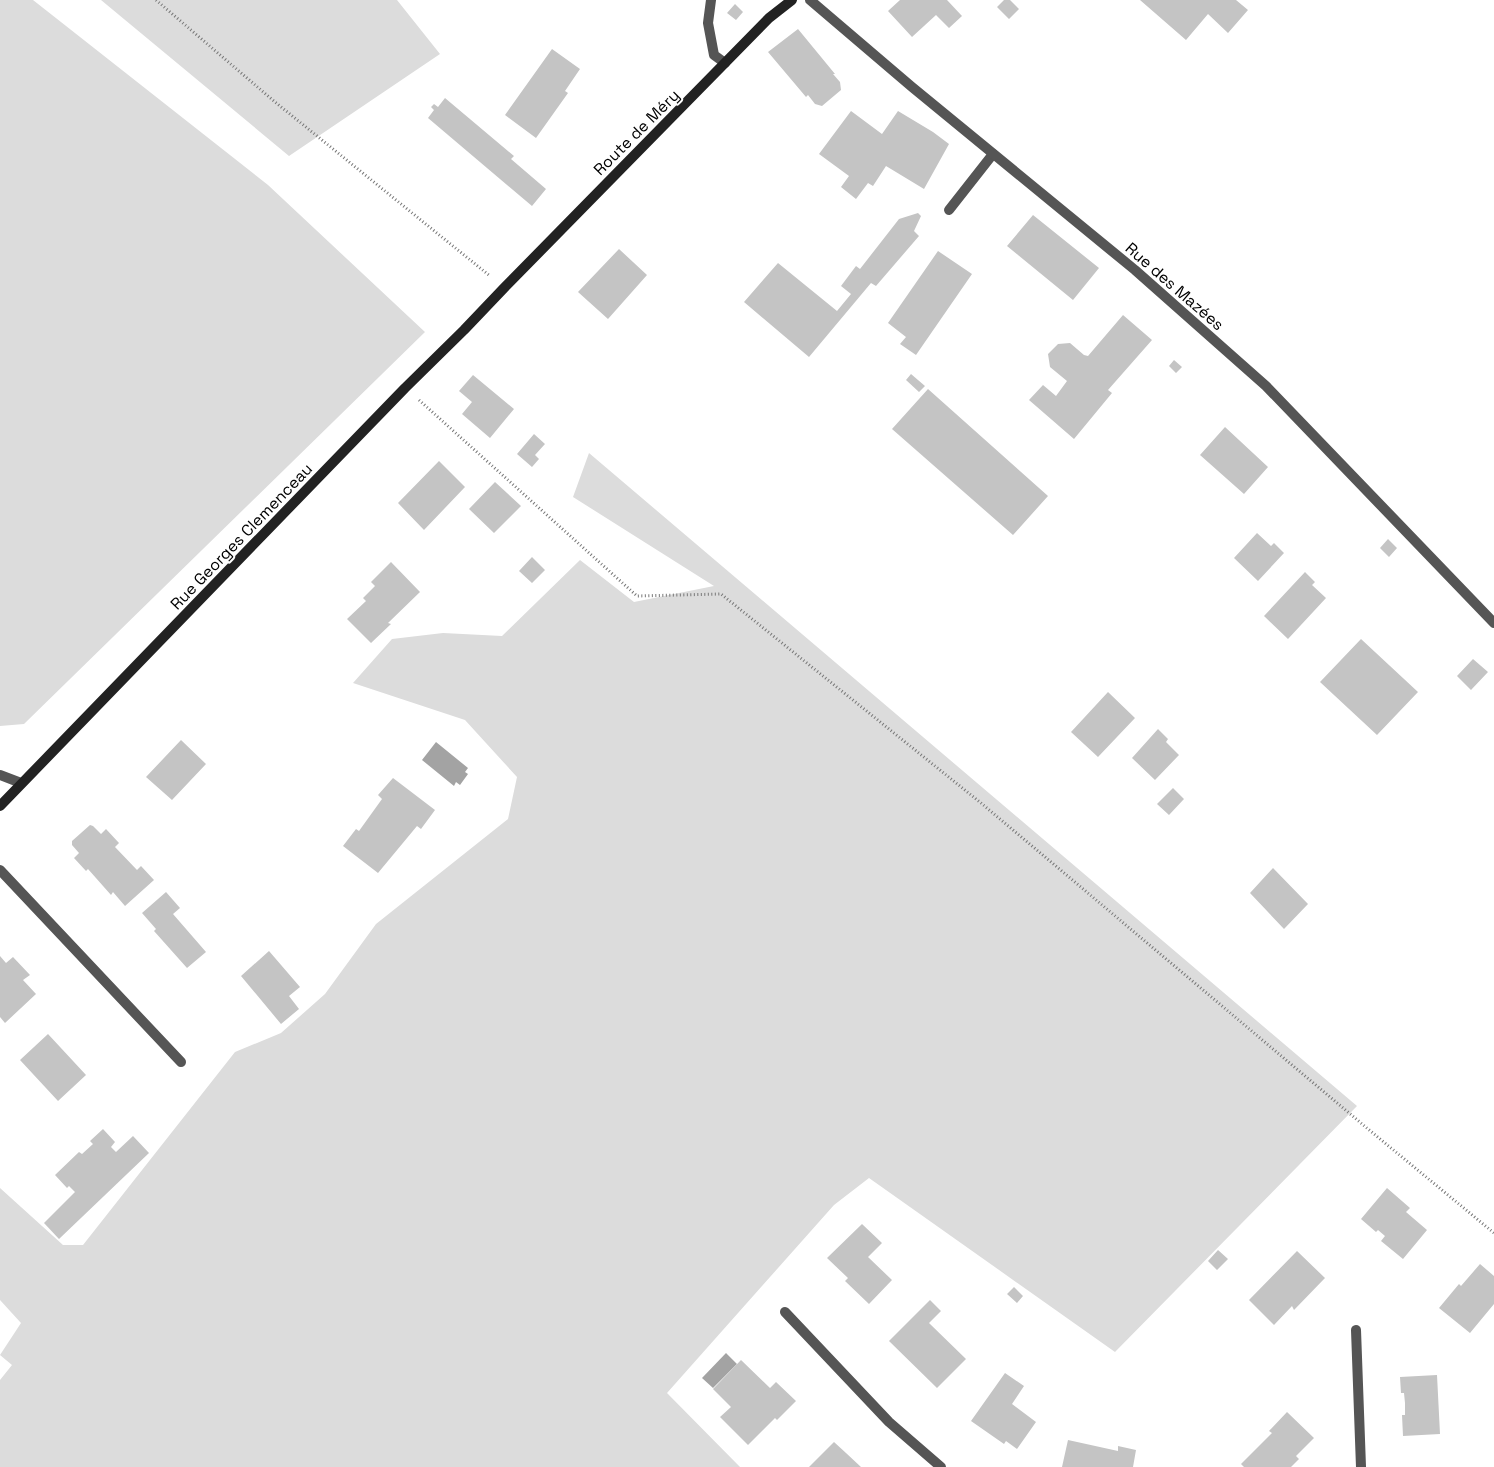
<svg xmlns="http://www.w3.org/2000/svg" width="1494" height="1467" viewBox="0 0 1494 1467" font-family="'Space Grotesk',sans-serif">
<rect width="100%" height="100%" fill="#fff"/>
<path fill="#dcdcdc" d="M0,0h33l235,185 157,147 -401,392 -24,2z
M101,0h296l43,54 -151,102z
M589,453l768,653 -242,246 -246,-174 -35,27 -167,188 73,74h-740v-87l12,-15 -12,-10 21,-32 -21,-23v-112l63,57h20l152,-193 46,-19 44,-39 51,-70 132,-105 9,-42 -52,-57 -112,-37 39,-44 51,-6 59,3 78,-76 54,42 80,-16 -141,-89z"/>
<path fill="#a3a3a3" d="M436,742l32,26 -3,4 3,2 -8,11 -4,-3 -2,4 -32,-26z
M726,1353l11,11 -24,24 -11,-10z"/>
<path fill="#c4c4c4" d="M900,0h47l15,16 -13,12 -13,-13 -24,22 -24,-26z
M1004,0h6l9,9 -10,10 -12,-12z
M1140,0h96l12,10 -20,23 -20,-19 -22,26z
M735,4l8,8 -7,8 -9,-7z
M798,29l37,45h-2l7,8 1,8 -19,16 -7,-2 -7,-9 -2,2 -38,-45z
M552,49l28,20 -15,22 3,2 -32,45 -31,-23z
M445,98l69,58 -3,3 35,30 -14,17 -104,-88 6,-8 -3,-3 3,-3 4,3z
M851,111l31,23 16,-23 35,21 16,12 -25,45 -38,-23 -13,20 -5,-3 -12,16 -15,-12 8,-11 -30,-22z
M918,213l3,3 -7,15 5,5 -43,50 -5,-3 -62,74 -65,-55 34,-39 59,48 14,-17 -10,-8 15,-20 4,3 39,-50z
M1033,215l66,53 -26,32 -66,-54z
M619,249l28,26 -39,44 -30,-27z
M938,251l34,23 -56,81 -16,-11 6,-7 -18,-14z
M1123,315l29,25 -44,50 4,3 -38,46 -45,-39 14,-15 13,11 11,-15 -17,-14 -2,-13 10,-10 12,-1 14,12 4,1z
M1174,360l8,7 -6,6 -7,-7z
M911,374l14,12 -6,6 -13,-12z
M473,375l41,34 -24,29 -28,-24 10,-12 -13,-11z
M928,389l120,107 -35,39 -121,-106z
M1225,427l43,40 -24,27 -44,-39z
M534,434l11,10 -10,11 4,4 -7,8 -15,-13z
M439,461l26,26 -41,43 -26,-27z
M495,482l26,24 -27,27 -25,-24z
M1257,533l14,13 3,-3 10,10 -26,28 -24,-23z
M1388,539l9,9 -8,9 -9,-9z
M532,557l13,13 -13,13 -13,-12z
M391,562l29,30 -32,31 3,1 -20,19 -24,-24 19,-18 -3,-3 12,-12 -4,-4z
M1305,572l10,10 -3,3 14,13 -38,41 -24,-23z
M1361,639l57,53 -41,43 -57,-53z
M1473,659l15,13 -17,18 -14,-14z
M1108,692l27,26 -37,39 -27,-25z
M1158,729l10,10 -2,3 13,13 -24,25 -23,-22z
M181,740l25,24 -34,36 -26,-23z
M393,778l42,32 -14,19 -4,-3 -39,47 -35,-27 13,-17 3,2 23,-32 -4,-4z
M1173,788l11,11 -15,16 -12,-11z
M90,825l3,1 8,8 5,-5 13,14 -4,4 22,23 4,-4 13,14 -29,26 -12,-14 -2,3 -23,-26 -2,2 -12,-13 5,-5 -7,-8v-4z
M1273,868l35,36 -24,25 -34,-36z
M166,892l14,16 -7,6 33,38 -19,16 -33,-37 2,-2 -14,-16z
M269,951l31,36 -11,9 10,13 -18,15 -40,-48z
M0,956l6,7 7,-6 17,18 -7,5 13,14 -31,29 -5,-6z
M48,1034l38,41 -28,26 -38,-41z
M103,1129l12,13 -4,5 5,5 17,-16 16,17 -90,86 -15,-16 31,-31 -6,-6 -2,2 -12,-13 24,-23 3,2 11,-10 -3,-3z
M1387,1188l23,20 -4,4 21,18 -24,29 -22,-18 4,-5 -7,-6 -2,2 -15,-13z
M862,1224l20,19 -14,14 24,23 -23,24 -24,-23 3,-3 -21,-20z
M1218,1250l10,9 -11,11 -9,-9z
M1297,1251l28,27 -31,32 -2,-4 -18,19 -25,-25z
M1480,1264l14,12v28l-24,29 -31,-25 20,-24 2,2z
M1014,1287l9,9 -6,7 -10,-9z
M930,1300l11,11 -12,12 37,36 -29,29 -48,-47z
M741,1360l29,28 6,-6 20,19 -19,19 -2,-2 -27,27 -28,-28 11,-10 -18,-18z
M1005,1373l19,13 -12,18 24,18 -19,27 -11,-8 -2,3 -33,-23z
M1437,1375l3,59 -37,2 -1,-21h3v-12l-1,-10h-3l-1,-16z
M1287,1412l27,26 -18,18 3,3 -8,8h-47l-3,-3 31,-31 -3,-2z
M1068,1440l50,11v-5l18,4 -3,17h-71z
M834,1442l12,11 15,14h-52z"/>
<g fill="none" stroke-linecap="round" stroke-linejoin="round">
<path stroke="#777" stroke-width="3" stroke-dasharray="1 2.5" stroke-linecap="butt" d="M156,0l119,102 215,174
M419,400l218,196 84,-2 260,209 387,326 126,104"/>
<path stroke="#555" stroke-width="10" d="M949,210l44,-56"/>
<path stroke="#555" stroke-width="10" d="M711,0l-3,23 6,32 11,8
M810,0l102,87 223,183 131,116 228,237
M0,775l21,8
M0,870l181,192
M785,1312l104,110 52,45
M1356,1330l5,137"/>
<path stroke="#222" stroke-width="10" d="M0,806l405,-418 59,-58 40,-42 265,-270 23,-18"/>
</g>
<g text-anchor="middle" stroke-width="4" stroke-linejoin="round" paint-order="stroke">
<g font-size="16" fill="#000" stroke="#fff">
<text transform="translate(636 132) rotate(-45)" y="6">Route de Méry</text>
<text transform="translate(1175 286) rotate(41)" y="6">Rue des Mazées</text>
<text transform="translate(241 536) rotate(-46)" y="6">Rue Georges Clemenceau</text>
</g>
</g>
</svg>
